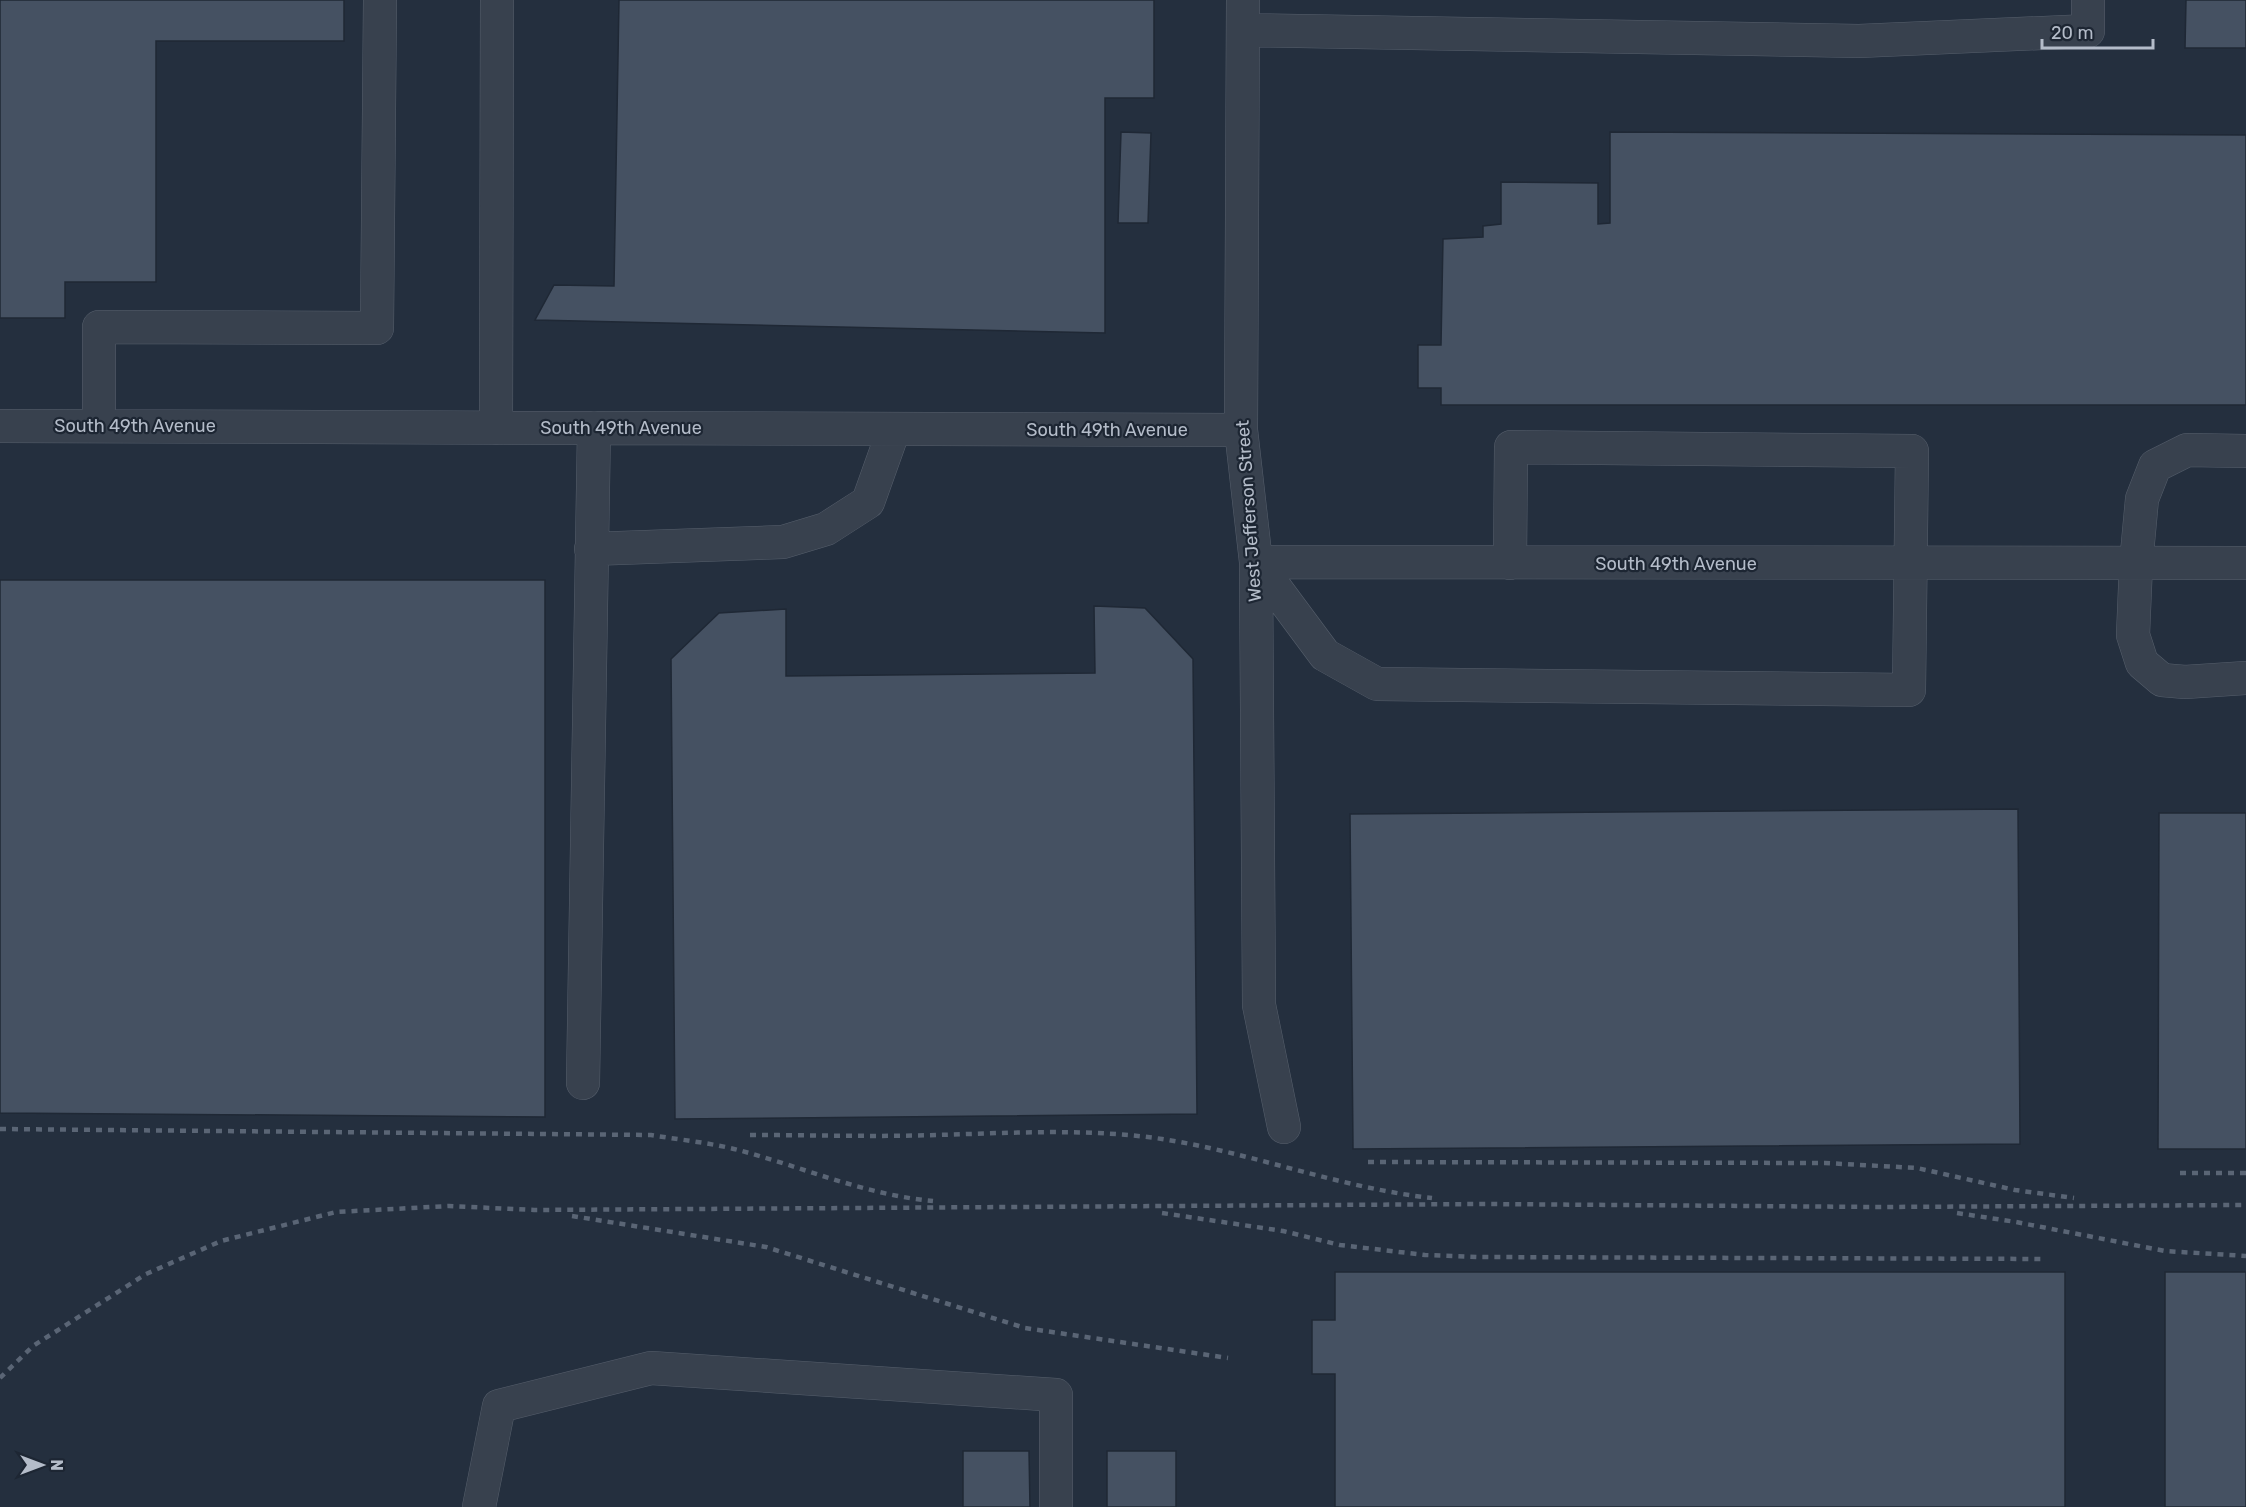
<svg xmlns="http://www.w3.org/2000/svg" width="2246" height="1507" viewBox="0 0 2246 1507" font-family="Rubik,sans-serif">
<rect width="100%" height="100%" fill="#242f3e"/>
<path fill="#455162" stroke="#1f2835" stroke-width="1.5" d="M0,0h344v41h-188v241h-91v36h-65z
M619,0h535v98h-49v235l-570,-13 19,-35 60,1z
M2186,0h60v48h-61z
M1121,132l30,1 -3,90h-30z
M1610,132l636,3v270h-805v-17h-23v-43h23l2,-106 40,-2v-11l18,-2v-42l97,1v41l12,-1z
M0,580h545v537l-545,-4z
M1094,606l51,2 48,51 4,455 -522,5 -4,-460 48,-46 67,-4v67l309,-3z
M2018,809l2,335 -667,5 -3,-335z
M2159,813h87v336h-88z
M1335,1272h730v235h-730v-133h-23v-54h23z
M2165,1272h81v235h-81z
M963,1451h66l1,56h-67z
M1107,1451h69v56h-69z"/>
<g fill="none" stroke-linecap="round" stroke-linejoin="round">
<defs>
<path id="minor" d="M1243,0l-2,430 15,132 3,443 25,122
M1243,30l616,11 229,-10v-31
M0,426l1241,4
M99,426v-99l278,1 3,-328
M496,428l1,-428
M2246,451l-59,-1 -32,16 -13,33 -6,65 -3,71 9,28 20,17 23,2 61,-4
M591,549l192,-7 43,-13 42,-27 26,-73
M1256,562l69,93 52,29 532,6 3,-239 -401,-4 -1,116
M1256,562l990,1
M583,1083l11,-655
M479,1507l20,-101 152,-38 405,27v112"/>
</defs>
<use href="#minor" stroke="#565f6c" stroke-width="34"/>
<use href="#minor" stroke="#38414e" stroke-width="33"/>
<path stroke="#5a6575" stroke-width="4.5" stroke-dasharray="6 6" stroke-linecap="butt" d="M0,1129l651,6c30,5 62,8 91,16 63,17 124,44 191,50
M750,1135c62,0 124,2 186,0 74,-2 152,-7 226,4 91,14 178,49 270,59
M1368,1162l457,1 92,5 98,22 59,8
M2180,1173h66
M1162,1213l121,18 57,14 85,10 54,2 567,2
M1957,1213l59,9 149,29 81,5
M572,1216l194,31 259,81 203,30
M0,1378l33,-32 113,-72 75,-33 115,-29 113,-6 85,4 952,-6 393,3 367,-2"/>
</g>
<g text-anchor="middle" stroke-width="4.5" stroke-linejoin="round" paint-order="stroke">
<g font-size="18" fill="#b4bcc9" stroke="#1d2633">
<text x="135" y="432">South 49th Avenue</text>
<text x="621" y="434">South 49th Avenue</text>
<text x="1107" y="436">South 49th Avenue</text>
<text transform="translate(1249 511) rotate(-94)" y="6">West Jefferson Street</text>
<text x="1676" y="570">South 49th Avenue</text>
</g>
</g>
<g transform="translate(42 1465) rotate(90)" stroke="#1d2633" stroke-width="4.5" paint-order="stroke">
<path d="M0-4.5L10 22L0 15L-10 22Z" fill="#b4bcc9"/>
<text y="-9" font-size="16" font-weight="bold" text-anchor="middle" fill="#b4bcc9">N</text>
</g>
<path d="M2042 39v9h111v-9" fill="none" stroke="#b4bcc9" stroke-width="3"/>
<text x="2051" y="39" font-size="18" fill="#b4bcc9" stroke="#1d2633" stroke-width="4.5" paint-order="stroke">20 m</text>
</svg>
